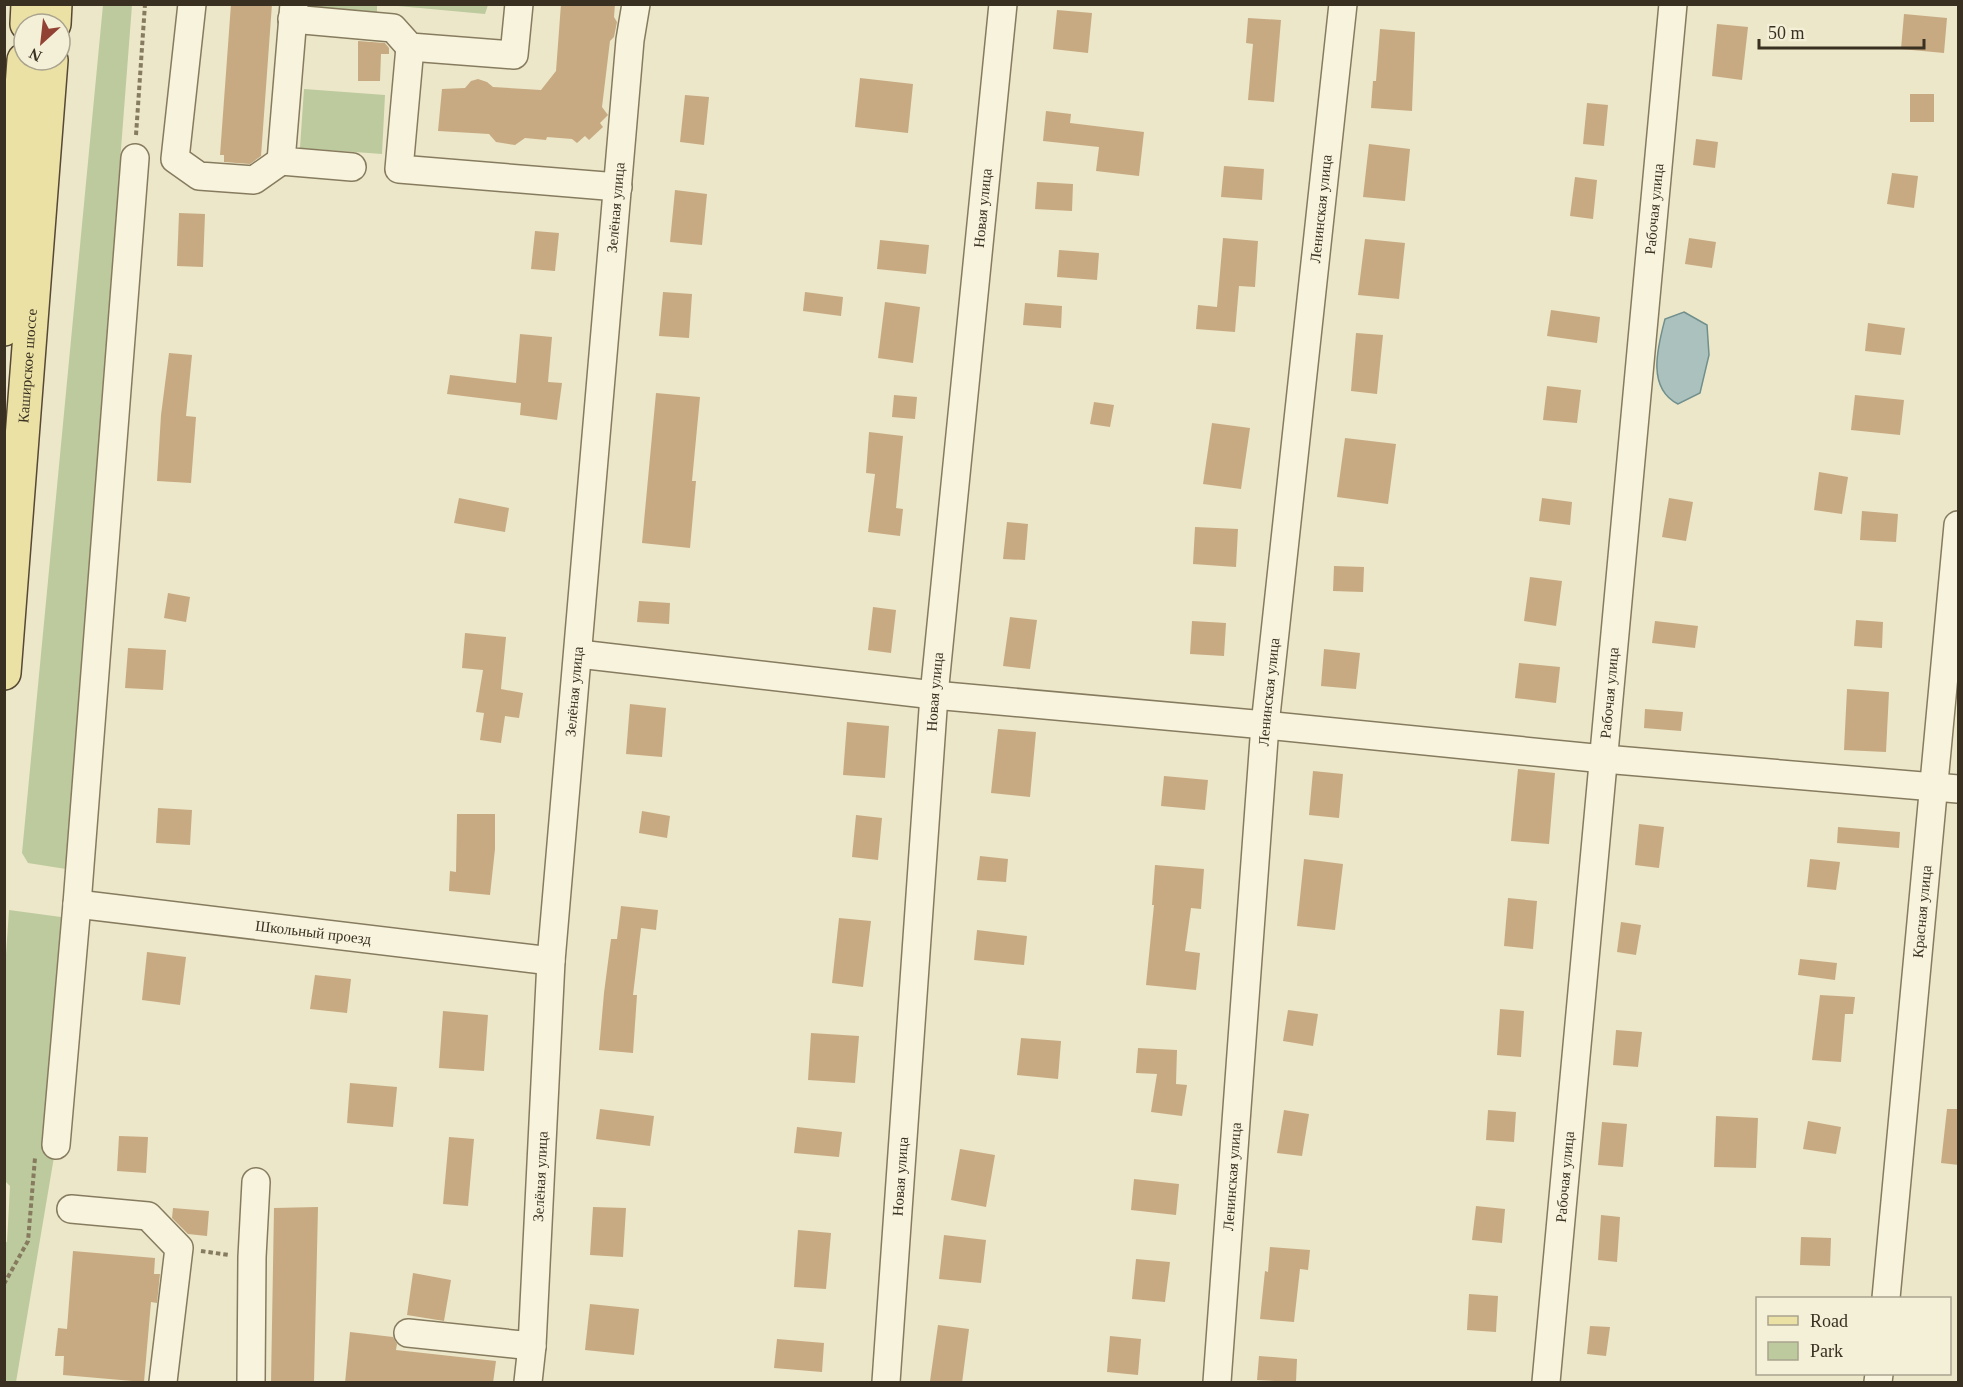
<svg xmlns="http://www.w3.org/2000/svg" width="1963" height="1387" viewBox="0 0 1963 1387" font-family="'Times New Roman',serif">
<rect width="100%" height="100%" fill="#ece7c9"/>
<path fill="#bdca9e" d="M103,5h29l-66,864 -38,-6 -6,-10z
M307,5h70v10l-71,-4z
M387,5v-1l101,1 -3,9z
M304,89l81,6 -3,59 -82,-6z
M9,910l52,7 -5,228 -40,237h-11l-1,-139 3,-1 3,-56 -5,-5 -1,-197z"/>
<path fill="#aac1bd" stroke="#718f8c" stroke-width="1.5" d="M1684,312l23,13 2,30 -9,38 -22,11c-32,-16 -20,-58 -13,-85z"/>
<path fill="#c7aa82" d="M231,4h41l-11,152 -11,8 -26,-2v-7h-4z
M561,4h54l-1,13 3,5 -3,15 -4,4 -8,66 6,8 -8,8 3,4 -14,13 -4,-4 -8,7 -5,-4 -25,-2 -1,3 -21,-2 -10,7 -19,-3 -7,-8 -51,-3 4,-42 23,-1 6,-7 7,-2 9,3 6,5 48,3 15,-19z
M1057,10l35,3 -4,40 -35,-4z
M1904,14l43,4 -3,35 -43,-4z
M1248,18l33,2 -7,82 -26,-2 5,-56 -7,-1z
M1717,24l31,3 -6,53 -30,-4z
M1380,29l35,3 -3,79 -41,-3 2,-27h3z
M358,41l27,2 4,5v6h-8l-1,27h-22z
M860,78l53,6 -5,49 -53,-6z
M1910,94h24v28h-24z
M685,95l24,2 -5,48 -24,-3z
M1587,103l21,2 -4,41 -21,-2z
M1046,111l25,3 -1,9 74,9 -5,44 -43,-5 3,-24 -56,-6z
M1696,139l22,3 -3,26 -22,-3z
M1369,144l41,5 -5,52 -42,-4z
M1224,166l40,3 -2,31 -41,-3z
M1892,173l26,3 -4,32 -27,-4z
M1575,177l22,3 -4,39 -23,-3z
M1037,182l36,2 -1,27 -37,-2z
M675,190l32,4 -5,51 -32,-3z
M179,213l26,1 -2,53 -26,-1z
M535,231l24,2 -4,38 -24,-2z
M1223,238l35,3 -3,46 -16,-1 -4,46 -39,-3 2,-24 19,2z
M1689,238l27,4 -4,26 -27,-4z
M1365,239l40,4 -6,56 -41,-4z
M880,240l49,5 -3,29 -49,-5z
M1059,250l40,3 -2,27 -40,-3z
M663,292l29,2 -3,44 -30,-2z
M805,292l38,5 -2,19 -38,-5z
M885,302l35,5 -7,56 -35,-5z
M1025,303l37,3 -1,22 -38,-3z
M1551,310l49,7 -3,26 -50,-7z
M1868,323l37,5 -4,27 -36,-4z
M1356,333l27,2 -6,59 -26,-3z
M520,334l32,3 -4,45 14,1 -5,37 -37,-5 1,-12 -74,-9 3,-19 66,8z
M169,353l23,2 -6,61 10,1 -5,66 -34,-2 4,-66z
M1547,386l34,4 -4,33 -34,-3z
M656,393l44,4 -8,84h4l-6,67 -48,-5z
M894,395l23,2 -2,22 -23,-2z
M1855,395l49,5 -4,35 -49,-5z
M1094,402l20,3 -4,22 -20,-3z
M1212,423l38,5 -9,61 -38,-5z
M869,432l34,4 -7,72 7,1 -3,27 -32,-4 7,-58 -9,-1z
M1345,438l51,6 -8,60 -51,-7z
M1819,472l29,5 -6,37 -28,-4z
M459,498l50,10 -4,24 -51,-9z
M1542,498l30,4 -2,23 -31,-4z
M1669,498l24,4 -7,39 -24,-4z
M1862,511l36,3 -2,28 -36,-2z
M1007,522l21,2 -3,36 -22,-1z
M1195,527l43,2 -2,38 -43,-3z
M1334,566l30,1 -1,25 -30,-1z
M1530,577l32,4 -6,45 -32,-5z
M168,593l22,4 -4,25 -22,-4z
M639,601l31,2 -1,21 -32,-2z
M873,607l23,3 -5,43 -23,-3z
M1010,617l27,3 -7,49 -27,-3z
M1856,620l27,2 -1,26 -28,-2z
M1192,621l34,2 -2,33 -34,-2z
M1655,621l43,5 -3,22 -43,-5z
M465,633l41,4 -5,52 22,4 -4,25 -14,-2 -4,27 -21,-3 4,-27 -8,-1 7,-42 -21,-2z
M128,648l38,2 -3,40 -38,-2z
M1324,649l36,4 -4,36 -35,-3z
M1519,663l41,4 -4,36 -41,-5z
M1847,689l42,3 -3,60 -42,-2z
M630,704l36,4 -4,49 -36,-3z
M1645,709l38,3 -2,19 -37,-3z
M847,722l42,4 -4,52 -42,-3z
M998,729l38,3 -6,65 -39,-4z
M1518,769l37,4 -6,71 -38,-3z
M1313,771l30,3 -4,44 -30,-3z
M1164,776l44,4 -3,30 -44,-4z
M158,808l34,2 -2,35 -34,-2z
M642,811l28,5 -3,22 -28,-5z
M457,814h38v35l-5,46 -41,-4 1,-20 6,1z
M856,815l26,3 -4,42 -26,-3z
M1639,824l25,3 -5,41 -24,-3z
M1838,827l62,5 -1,16 -62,-5z
M980,856l28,3 -2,23 -29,-2z
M1304,859l39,5 -8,66 -38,-4z
M1810,859l30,3 -4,28 -29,-3z
M1155,865l49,4 -3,40 -10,-1 -6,43 15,2 -4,37 -50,-5 8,-80h-2z
M1508,898l29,3 -4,48 -29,-3z
M621,906l37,4 -2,20 -15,-2 -8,67h4l-4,58 -34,-3 5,-57 7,-54h6z
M839,918l32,3 -8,66 -31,-4z
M1621,922l20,3 -5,30 -19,-3z
M977,930l50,6 -3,29 -50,-5z
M147,952l39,5 -6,48 -38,-5z
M1800,959l37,4 -2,17 -37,-5z
M315,975l36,4 -4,34 -37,-4z
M1820,995l35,2 -2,17h-8l-4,48 -29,-2z
M1500,1009l24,2 -3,46 -24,-2z
M1288,1010l30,4 -5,32 -30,-5z
M443,1011l45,4 -4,56 -45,-3z
M1616,1030l26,2 -4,35 -25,-2z
M811,1033l48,3 -4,47 -47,-3z
M1021,1038l40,3 -3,38 -41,-4z
M1138,1048l39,2 -1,34 11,1 -5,31 -31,-4 6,-38 -21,-1z
M350,1083l47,4 -4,40 -46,-4z
M600,1109l54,7 -4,30 -54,-7z
M1947,1109h12v56l-18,-2z
M1284,1110l25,4 -7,42 -25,-3z
M1488,1110l28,2 -2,30 -28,-2z
M1716,1116l42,2 -2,50 -42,-1z
M1808,1121l33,6 -5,27 -33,-5z
M1602,1122l25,2 -4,43 -25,-2z
M797,1127l45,5 -3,25 -45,-4z
M119,1136l29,1 -2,36 -29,-2z
M449,1137l25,2 -6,67 -25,-2z
M960,1149l35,6 -9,52 -35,-7z
M1134,1179l45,5 -3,31 -45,-5z
M1476,1206l29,3 -3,34 -30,-3z
M318,1207l-4,176h-43l3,-175z
M593,1207l33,1 -3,49 -33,-2z
M173,1208l36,3 -2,25 -19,-2 -16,-16z
M1601,1215l19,2 -3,45 -19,-2z
M798,1230l33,3 -5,56 -32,-2z
M944,1235l42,5 -5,43 -42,-4z
M1801,1237l30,1 -1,28 -30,-1z
M1270,1247l40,3 -2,20 -8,-1 -6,53 -34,-3 5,-48 3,1z
M73,1251l82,7 -1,16h6l-3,29 -6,-1 -7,80 -81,-7 1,-19h-9l3,-28 9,1z
M1136,1259l34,3 -5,40 -33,-3z
M413,1273l38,7 -7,41 -37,-6z
M1469,1294l29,2 -2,36 -29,-2z
M590,1304l49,5 -5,46 -49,-5z
M938,1325l31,4 -7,54 -32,-2z
M1590,1326l20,1 -4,29 -19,-2z
M350,1332l43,5 4,7 -1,6 100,11 -3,22h-148z
M1110,1336l31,3 -3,36 -31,-3z
M777,1339l47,4 -2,29 -48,-4z
M1259,1356l38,3 -1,23 -39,-2z"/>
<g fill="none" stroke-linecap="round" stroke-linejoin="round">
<defs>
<g id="minor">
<path d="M192,4l-17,155 24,17 55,4 27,-19"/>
<path d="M294,4l-13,157 71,6"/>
<path d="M292,19l101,9 17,19 104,8 5,-51"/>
<path d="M410,47l-11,122 219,18"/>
<path d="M579,654l355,41 331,30 339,34 354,30"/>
<path id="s1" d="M77,904l474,57"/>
<path d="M56,1145l21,-241 58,-746"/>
<path d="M71,1209l77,7 31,32 -16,134"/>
<path id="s2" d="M1886,1298l72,-773"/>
<path d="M408,1333l124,13"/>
<path d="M251,1382l1,-125 4,-75"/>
<path id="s3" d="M528,1382l4,-36 19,-385 79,-921 6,-36"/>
<path id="s4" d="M886,1382l48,-687 69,-691"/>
<path id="s5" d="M1217,1382l48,-657 78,-721"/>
<path id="s6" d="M1546,1382l127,-1378"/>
<path d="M1878,1382l1,-8"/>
</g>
<g id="major">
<path d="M27,24l1,-20"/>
<path d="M54,24l1,-20"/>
<path d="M4,329l20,-269"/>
<path id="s7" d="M4,673l47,-613"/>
</g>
</defs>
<use href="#minor" stroke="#877b5f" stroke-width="30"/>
<use href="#major" stroke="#564833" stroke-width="36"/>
<path stroke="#877b5f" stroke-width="4" stroke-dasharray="4.5 3" stroke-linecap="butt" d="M136,135l9,-131
M201,1251l28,4
M4,1284l24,-43 7,-83"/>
<use href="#minor" stroke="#f7f3dc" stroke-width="27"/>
<use href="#major" stroke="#ebe1a5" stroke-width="33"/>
</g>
<g text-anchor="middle" stroke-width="4.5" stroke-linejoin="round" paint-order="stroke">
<g font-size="15" fill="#393021" stroke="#f4f0d8">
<text dy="5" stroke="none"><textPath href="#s3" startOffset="1178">Зелёная улица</textPath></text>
<text dy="5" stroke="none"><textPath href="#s4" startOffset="1178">Новая улица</textPath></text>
<text dy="5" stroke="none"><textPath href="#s5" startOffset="1178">Ленинская улица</textPath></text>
<text dy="5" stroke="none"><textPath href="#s6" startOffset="1178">Рабочая улица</textPath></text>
<text dy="5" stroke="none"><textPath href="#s7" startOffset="308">Каширское шоссе</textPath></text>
<text dy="5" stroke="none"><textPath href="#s3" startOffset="692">Зелёная улица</textPath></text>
<text dy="5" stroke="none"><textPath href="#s4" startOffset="692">Новая улица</textPath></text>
<text dy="5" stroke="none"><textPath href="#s5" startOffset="692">Ленинская улица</textPath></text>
<text dy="5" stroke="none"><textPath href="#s6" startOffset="692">Рабочая улица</textPath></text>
<text dy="5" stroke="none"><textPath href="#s2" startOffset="388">Красная улица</textPath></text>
<text dy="5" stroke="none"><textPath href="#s1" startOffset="238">Школьный проезд</textPath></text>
<text dy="5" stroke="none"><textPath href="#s4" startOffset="206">Новая улица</textPath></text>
<text dy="5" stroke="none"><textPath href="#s5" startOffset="206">Ленинская улица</textPath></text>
<text dy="5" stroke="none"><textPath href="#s6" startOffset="206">Рабочая улица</textPath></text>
<text dy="5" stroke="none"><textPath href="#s3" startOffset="206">Зелёная улица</textPath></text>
</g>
</g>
<rect width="1963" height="1387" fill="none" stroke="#393021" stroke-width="12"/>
<rect x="1756" y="1297" width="195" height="78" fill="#f4f0d8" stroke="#a9a38f" stroke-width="1.5"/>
<rect x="1768" y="1316" width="30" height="9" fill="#ebe1a5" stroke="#a9a38f" stroke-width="1.5"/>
<text x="1810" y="1327" font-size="18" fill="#393021">Road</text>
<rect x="1768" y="1342" width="30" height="18" fill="#bdca9e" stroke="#a9a38f" stroke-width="1.5"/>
<text x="1810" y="1357" font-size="18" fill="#393021">Park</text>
<g transform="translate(42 42) rotate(207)"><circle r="28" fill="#f4f0d8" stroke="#a9a38f" stroke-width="1.5"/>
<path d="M0-4.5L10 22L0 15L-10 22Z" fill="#924233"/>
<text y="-9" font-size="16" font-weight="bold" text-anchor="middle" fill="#393021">N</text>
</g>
<path d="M1759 39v9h165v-9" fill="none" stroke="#393021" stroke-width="3"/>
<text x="1768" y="39" font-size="18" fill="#393021" stroke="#f4f0d8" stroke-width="4.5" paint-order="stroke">50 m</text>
</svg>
